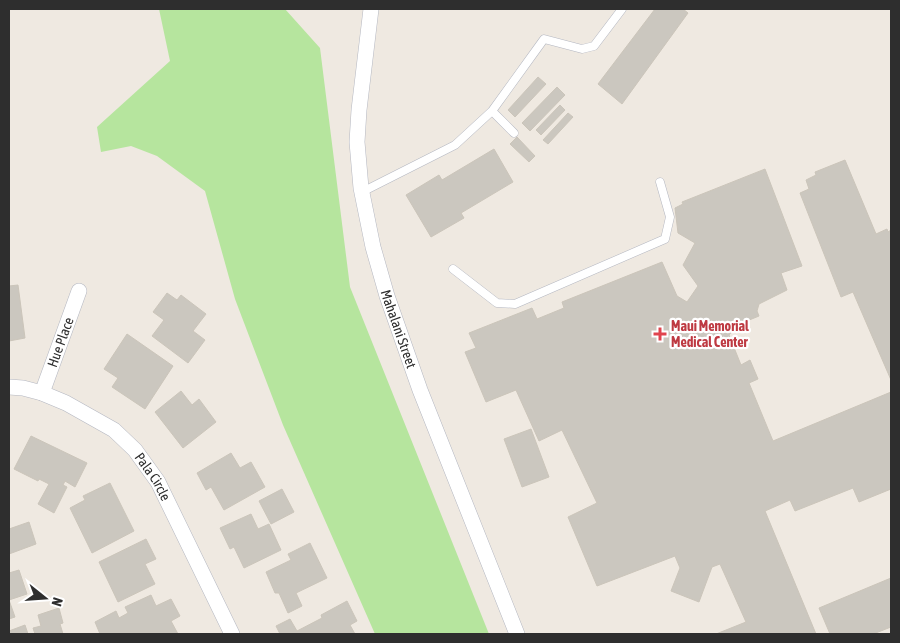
<svg xmlns="http://www.w3.org/2000/svg" width="900" height="643" viewBox="0 0 900 643" font-family="'Asap Condensed',sans-serif">
<rect width="100%" height="100%" fill="#efe9e1"/>
<path fill="#b6e59e" d="M159,9h126l35,39 30,239 139,347h-114l-92,-209 -48,-126 -30,-108 -48,-35 -26,-10 -30,6 -4,-25 73,-66z"/>
<path fill="#cbc7bf" stroke="#cbc5ba" d="M655,9h28l5,4 -66,91 -24,-20z
M538,77l8,7 -31,33 -7,-7z
M557,87l8,8 -35,36 -8,-8z
M560,105l5,5 -24,25 -5,-5z
M568,113l5,4 -25,27 -5,-4z
M517,137l18,19 -6,6 -19,-18z
M494,149l19,33 -52,31 3,5 -33,19 -25,-42 33,-20 3,5z
M845,160l31,74 11,-5 1,3 3,-2v150l-38,-88 -12,5 -41,-104 9,-4 -3,-9 10,-5 -1,-3z
M765,169l37,97 -21,7 6,17 -28,14 -2,7 2,5 -22,9 -8,10 12,30 9,-5 8,19 -9,4 24,58 118,-49v97l-32,13 -6,-14 -58,23 -5,-11 -25,11 51,123h-100l30,-12 -26,-58 -8,3 -13,35 -28,-11 9,-23 -5,-12 -78,30 -29,-69 29,-14 -35,-73 -23,11 -23,-51 -30,12 -21,-50 11,-4 -7,-15 63,-25 5,11 27,-11 -2,-6 100,-40 15,34 10,6 11,-16 -15,-21 12,-22 -17,-10 -3,-25 8,-4 -1,-2z
M18,285l7,53 -16,3v-55z
M167,293l10,7 4,-5 25,19 -13,17 12,9 -17,23 -36,-27 12,-16 -11,-8z
M127,334l46,32 -28,43 -33,-22 6,-9 -14,-9z
M181,391l11,14 7,-6 17,23 -33,26 -28,-36z
M531,429l18,48 -27,10 -18,-48z
M31,436l56,27 -12,24 -10,-6 -2,4 4,2 -13,26 -16,-9 11,-20 -10,-5 -1,2 -24,-12z
M231,453l9,15 11,-6 14,25 -41,23 -13,-23 -5,3 -9,-17z
M110,483l24,48 -42,22 -22,-45 15,-8 -2,-4z
M282,489l12,23 -23,12 -12,-23z
M251,514l7,15 11,-5 12,26 -37,18 -10,-21 -4,2 -10,-21z
M29,522l7,22 -27,10v-25z
M146,539l10,20 -11,5 10,20 -37,18 -19,-40z
M310,543l17,35 -31,15 6,13 -14,7 -9,-20h-4l-9,-21 25,-12 -3,-6z
M19,570l8,24 -18,6 6,17 -6,2v-46z
M891,578v49l-18,7h-43l-11,-26z
M151,595l5,11 15,-7 9,17 -9,5 7,13h-78l-5,-12 21,-11 3,7 9,-5 -3,-6z
M347,601l10,20 -7,4 5,9h-75l-4,-8 14,-7 7,12 25,-13 -1,-3z
M59,608l4,15 -3,1 3,10h-28l-2,-6 8,-2 -3,-11z
M25,625l3,9h-19v-3z"/>
<g fill="none" stroke-linecap="round" stroke-linejoin="round">
<defs>
<path id="lane" d="M492,111l52,-72 38,10 12,-3 28,-37
M362,192l93,-47 37,-34 22,22
M453,269l44,34 18,1 150,-65 5,-22 -10,-35"/>
<g id="street">
<path id="s1" d="M371,9l-12,101 -2,32 4,46 12,59 14,49 33,94 97,244"/>
<path id="s2" d="M9,387l14,1 19,5 24,10 48,27 21,20 23,32 74,152"/>
<path id="s3" d="M42,393l37,-102"/>
</g>
</defs>
<use href="#lane" stroke="#b4b7c1" stroke-width="9"/>
<use href="#street" stroke="#b4b7c1" stroke-width="16"/>
<use href="#lane" stroke="#fff" stroke-width="8"/>
<use href="#street" stroke="#fff" stroke-width="15"/>
</g>
<path fill="#e0444e" stroke="#fff" stroke-width="2" d="M657.5 326.5h5v5h5v5h-5v5h-5v-5h-5v-5h5z"/>
<g text-anchor="middle" stroke-width="4.5" stroke-linejoin="round" paint-order="stroke">
<g font-size="14" font-weight="bold" fill="#be3a42" stroke="#fff" text-anchor="start">
<text x="671" y="331">Maui Memorial<tspan x="671" dy="16">Medical Center</tspan></text>
</g>
<g font-size="14" fill="#2e2e2e" stroke="#fff">
<text dy="5" stroke="none"><textPath href="#s1" startOffset="326">Mahalani Street</textPath></text>
<text dy="5" stroke="none"><textPath href="#s3" startOffset="54">Hue Place</textPath></text>
<text dy="5" stroke="none"><textPath href="#s2" startOffset="176">Pala Circle</textPath></text>
</g>
</g>
<rect width="900" height="643" fill="none" stroke="#2e2e2e" stroke-width="20"/>
<g transform="translate(45 598) rotate(107)" stroke="#ffffff" stroke-width="4" paint-order="stroke">
<path d="M0-4L9 19L0 12L-9 19Z" fill="#2e2e2e"/>
<text y="-8" font-size="14" font-weight="bold" text-anchor="middle" fill="#2e2e2e">N</text>
</g>
</svg>
